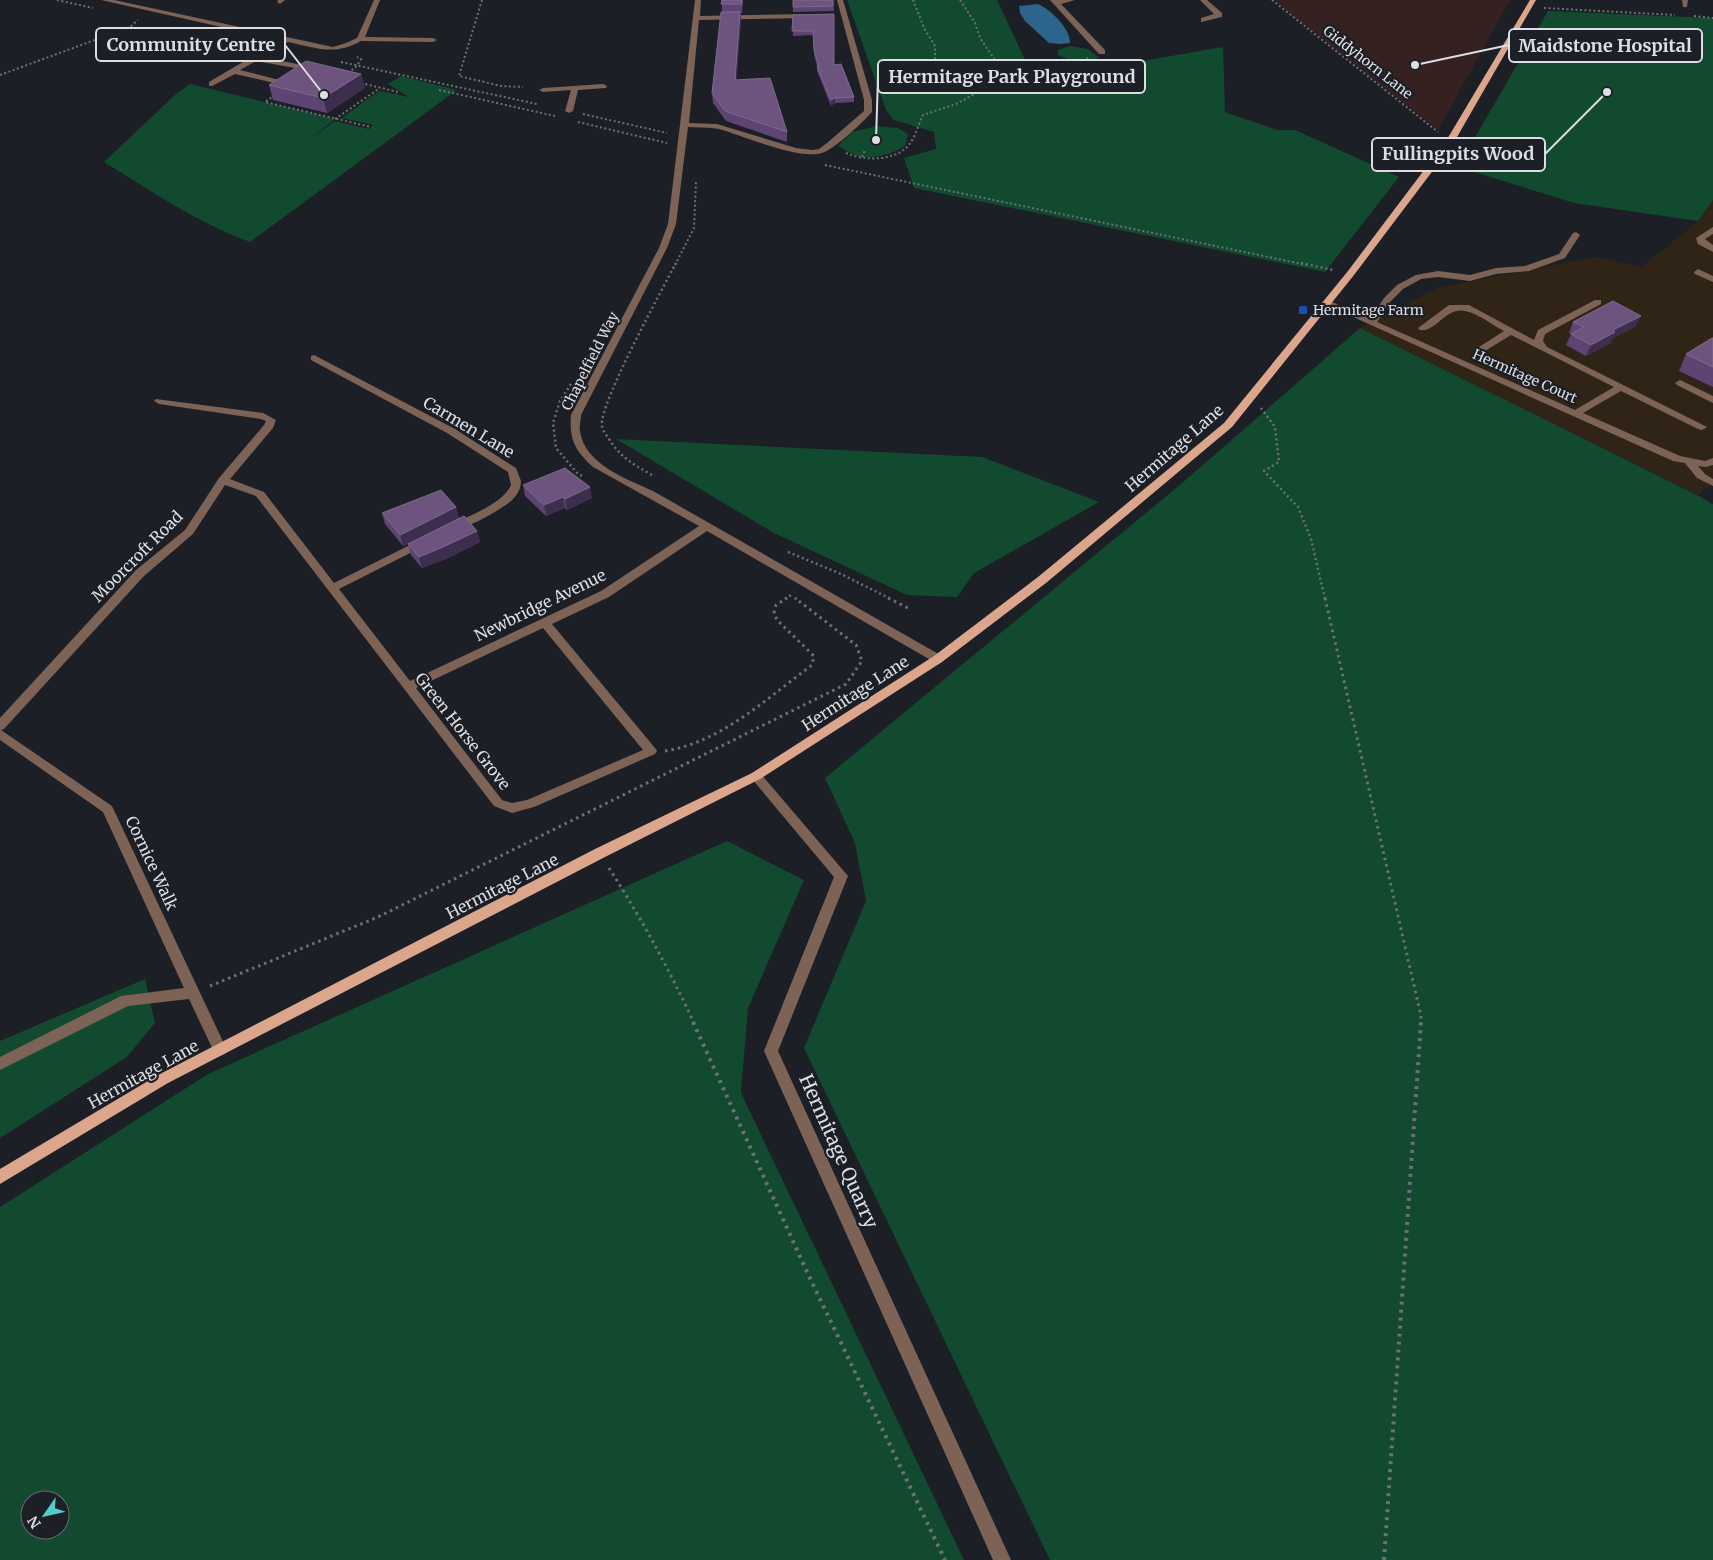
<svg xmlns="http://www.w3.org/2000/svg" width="1713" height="1560" viewBox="0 0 1713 1560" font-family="Merriweather,serif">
<rect width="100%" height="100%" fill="#1c1f26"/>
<path fill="#302416" d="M1713,200v284l-16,11 -337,-167 80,-41 156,-30 46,10 56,-46z"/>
<path fill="#342120" d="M1274,0h236l-72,130z"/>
<path fill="#114a2e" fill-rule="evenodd" d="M847,0h150l31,66 68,3 127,-22 2,65 52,18h18l104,47 -74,95 -411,-84 -10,-30 32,-9 -2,-17 -40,-12 -8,-10z
M1548,11l165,7v182l-15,21 -124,-18 -116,-36z
M1070,46l18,3 11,9c-19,8 -23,4 -41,-3v-5z
M401,76l56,14 -207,152c-52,-19 -99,-51 -146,-80l72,-68 14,-10 145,35 -25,20 25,-18 34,8 4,-4 -31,-7 37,-27 30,6 -21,-13z
M877,126l21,2 10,6 -3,12c-15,10 -40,16 -57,6 -3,-2 -6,-4 -10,-6l14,-14z
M1360,328l337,167 16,9v1056h-663l-246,-512 62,-147 -11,-58 -30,-65 356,-294z
M616,439l366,18 117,45 -125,71 -17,24 -50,-2 -133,-62z
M727,841l77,39 -56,128 -7,83 1,4 222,465h-964v-353l208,-133zM30,1500h30v30h-30z
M145,979l10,44 -28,34 -127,81v-97z"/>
<path fill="#2c648b" d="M1038,4c13,6 32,24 32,39l-9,1 -12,-1 -24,-22 -5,-8 -1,-7z"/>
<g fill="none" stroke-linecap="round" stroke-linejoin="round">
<path stroke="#6d7076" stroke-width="2" stroke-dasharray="2 2.5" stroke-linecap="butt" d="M57,0l36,8
M482,0l-23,76 42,10 22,1
M960,0l15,23 5,15 28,41
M1272,0l166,132
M1544,8l131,7
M1694,16l19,2
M341,62l196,42
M348,73l9,-7 4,-7 -4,-2
M0,75l130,-48 8,-7
M361,83l37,9 -2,2
M439,90l116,26
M980,91l38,-16 37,-3 33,-14
M275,95l-10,7 106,25
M583,114l84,19
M335,119l45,-31
M578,122l89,21
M846,153c17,8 47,8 61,-6 8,-8 11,-22 16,-32l33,-11 24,-13 -45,-25v-20l-10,-16 -12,-30
M862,157l3,-7
M825,165l482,100
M675,265l19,-37 2,-47"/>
<path stroke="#6d7076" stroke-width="2.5" stroke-dasharray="2 3" stroke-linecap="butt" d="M1301,263l32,7
M571,384l-11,17 -7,22 3,25 22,26 6,3
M1261,408l14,19 4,35 -15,9 34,36 13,32 14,60
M652,475c-18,-10 -32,-18 -43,-36 -3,-4 -6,-8 -7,-13 -4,-20 61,-138 74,-163
M788,552l53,22 50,25
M795,598l2,1
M785,599l6,-4"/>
<path stroke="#6d7076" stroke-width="3" stroke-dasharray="2.5 4" stroke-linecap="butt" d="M888,598l22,11
M1325,598l96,418v7
M665,751c57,-9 102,-53 147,-86l2,-9 -37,-36 -3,-7 2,-8 11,-7
M609,868c32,50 60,101 85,155
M210,986l168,-69 468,-233 16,-23 -6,-16 -61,-47"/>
<path stroke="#6d7076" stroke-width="4" stroke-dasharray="3 5" stroke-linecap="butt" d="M693,1022l115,252 137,286
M1384,1560l37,-538"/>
<path fill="#7c6355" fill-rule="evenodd" d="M101,0h13l219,47 13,-4 11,-5 17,-38h6l-15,37 68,1 4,2 -4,2 -72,-1c-26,15 -45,7 -73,1l-26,15 55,11v4l-61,-11 -16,9 43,11v4l-48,-11 -23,12h-3v-4l71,-42z
M278,0h7l-5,4 -3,-2z
M695,0h6l-1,16 109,-2 4,2 -4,2 -110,2 -10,103 28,1 79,24 16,2 7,-1 8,-6 37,-32v-11l-27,-100h6l29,100v12c-9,10 -37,37 -50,41 -24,7 -78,-17 -103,-24 -10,-2 -21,-1 -31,-2l-12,97 -9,24 -86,167c0,5 -2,11 -1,16 4,33 47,48 73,60l289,165 2,3 -2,3h-8l-227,-131 -98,66 -57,27 103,124 2,3 -2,3 -121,53 -22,6 -18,-7 -238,-310 -31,-11 -32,49 -49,42 -140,153 -3,1 111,76 115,244 -2,4 -5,2 -5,-2 -26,-55 -61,7 -128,64v-13l121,-61 63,-8 -81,-176 -103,-72v-22l136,-148 49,-40 34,-52 45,-53 2,-4 -5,-2 -102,-15 -5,-3 2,-2 107,14 13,7 -3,8 -43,51 34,13 70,91 86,-43h8l1,2 -1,2 -89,45 71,92 191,-90 98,-65 -106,-59c-18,-17 -24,-27 -22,-52l88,-167 9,-24zM543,628l100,122 -116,50 -15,3 -10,-3 -86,-112z
M1050,0h25l-14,4 44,46v4h-6z
M1200,0h7l15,13v4l-21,5v-4l13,-4z
M1682,0h6l-1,7h-4z
M603,84l4,2 -1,2 -28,2 -5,21 -4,2 -4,-2 6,-21 -28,2 -4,-2 4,-2z
M1713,227v7l-8,5 8,6v7l-15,-8 -2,-6z
M1576,232l4,3 -15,23 -36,13 -33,3 -26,7 -32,-4 -17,2 -18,10 -13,13 -13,20 198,88 39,-23 -103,-52 -26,16h-6v-4l25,-16c-12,-6 -26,-18 -39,-20 -20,-4 -29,22 -45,19l-2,-2 31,-23h20l65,35 4,-10 57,-30h6v4l-56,30 -2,7 4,6 160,80 -5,3 -4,-1 -77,-38 -38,22 97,43 25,5 8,-3v7l-7,2 -8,-1 7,8 8,5v7l-16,-8 -12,-15 -12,-2 -351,-158 5,-3 3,1 40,18 14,-21 13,-13 19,-10 22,-4 32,4 26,-7 29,-2 34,-12 14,-21z
M1698,269l15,7v6l-18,-8 -1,-2z
M314,355l141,74 61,39 5,13c0,7 -3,13 -8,18 -9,9 -51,34 -64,30l-1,-2 1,-2c18,-8 54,-21 62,-40l-3,-13 -61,-39 -136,-73v-4z
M1680,380l33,16v7l-36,-18 -2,-2z
M756,771l4,2 88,103 -70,175 233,509h-18l-229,-509 70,-174 -82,-98 -2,-3 2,-3z"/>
<path fill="#dba68b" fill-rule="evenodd" d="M1530,0h6l-83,144 -99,131 -122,152 -186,156 -104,79 -182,117 -155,78 -437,226 -168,101v-15l158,-94 437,-226 157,-76 182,-117 104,-79 186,-154 124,-152 98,-130z"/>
</g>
<path fill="#5e4472" d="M722,0h21l-1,13h-2l1,8 -5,59 51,52v10l-61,-21 -13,-18 -1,-10 10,-81z
M793,0h40l1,11 -41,1z
M834,14v51l20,32v5l-19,1 -4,3 -14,-35v-5l-3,-11v-20l-21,1v-21z
M361,74l4,14 -38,25 -54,-13 -4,-15z
M1573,322l63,4 -24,13 -1,4 -25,13 -20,-11 5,-11 -2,-1z
M1713,338v49l-34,-16 7,-17z
M523,485l69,13 -25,12 -2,-2 -19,8 -21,-20z
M456,507l3,11 18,13 3,11 -34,17 -24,9 -11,-13 -3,-11 -5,2 -18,-22 -3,-11z"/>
<path fill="#3e2e4e" d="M742,0h1l-1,13z
M740,12l1,9 -5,68 -1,-9z
M361,74l4,14 -38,25 -4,-15z
M835,98v5l-4,3v-6z
M1641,316l-5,10 -24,13 -1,4 -25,13 5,-11 22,-15z
M590,487l2,11 -25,12 -2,-11z
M563,497l2,11 -19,8 -2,-11z
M456,507l3,11 -56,28 -3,-11z
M477,531l3,11 -34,17 -24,9 -3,-11z"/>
<path fill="#6c547e" stroke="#7e6a8e" d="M722,0h20v4h-21z
M793,0h40v6l-40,1z
M721,12h19l-5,68 35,-2 17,54 -62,-21 -13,-18z
M834,14v51l7,-1 13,33 -19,1 -4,2 -14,-34h2l-5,-16 -1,-19h-21l1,-16z
M306,61l55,13 -38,24 -54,-13z
M1613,301l28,15 -28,14 2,2 -24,13 -20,-11 13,-7 -11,-5z
M1712,338h1v29l-27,-13z
M565,468l25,19 -25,12 -2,-2 -19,8 -21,-20z
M441,490l15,17 -56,28 -18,-22z
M464,516l13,15 -34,16 -24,10 -11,-13z"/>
<rect fill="#1a4fb4" stroke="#1c1f26" stroke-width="2" x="1298" y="305" width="10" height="10" rx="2.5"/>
<g text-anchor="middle" stroke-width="4.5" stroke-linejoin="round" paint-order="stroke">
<g font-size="14" fill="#dcdee3" stroke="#1c1f26">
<text transform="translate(1368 62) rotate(38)" y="5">Giddyhorn Lane</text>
<text transform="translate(590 361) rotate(-63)" y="5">Chapelfield Way</text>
<text transform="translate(1525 376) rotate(24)" y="5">Hermitage Court</text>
</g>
<g font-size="14" fill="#dcdee3" stroke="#1c1f26" text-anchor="start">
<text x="1313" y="315">Hermitage Farm</text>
</g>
<g font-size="16" fill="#dcdee3" stroke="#1c1f26">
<text transform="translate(469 427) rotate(31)" y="6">Carmen Lane</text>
<text transform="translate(1174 448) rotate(-41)" y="6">Hermitage Lane</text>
<text transform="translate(137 556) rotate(-45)" y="6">Moorcroft Road</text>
<text transform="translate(540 605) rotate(-26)" y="6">Newbridge Avenue</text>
<text transform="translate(855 693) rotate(-33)" y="6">Hermitage Lane</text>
<text transform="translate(463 731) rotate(52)" y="6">Green Horse Grove</text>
<text transform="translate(152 863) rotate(65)" y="6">Cornice Walk</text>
<text transform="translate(502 886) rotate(-27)" y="6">Hermitage Lane</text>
<text transform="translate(143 1074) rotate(-29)" y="6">Hermitage Lane</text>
</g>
<g font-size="19" fill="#dcdee3" stroke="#1c1f26">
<text transform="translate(839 1151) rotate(66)" y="7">Hermitage Quarry</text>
</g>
</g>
<path fill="none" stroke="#dcdee3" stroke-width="2" d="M324 95L285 45M1415 65L1509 45M876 140L878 77M1607 92L1545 154"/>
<g fill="#dcdee3" stroke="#1c1f26" stroke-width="2">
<circle cx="324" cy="95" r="5"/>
<circle cx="1415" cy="65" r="5"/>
<circle cx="876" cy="140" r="5"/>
<circle cx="1607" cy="92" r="5"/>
</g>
<g fill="#1c1f26" stroke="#dcdee3" stroke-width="2">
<rect x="96" y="28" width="189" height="33" rx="5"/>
<rect x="1509" y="29" width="193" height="33" rx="5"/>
<rect x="878" y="60" width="267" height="33" rx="5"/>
<rect x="1372" y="138" width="173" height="33" rx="5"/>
</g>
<g font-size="18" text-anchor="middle" font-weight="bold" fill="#dcdee3">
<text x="191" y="51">Community Centre</text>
<text x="1605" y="52">Maidstone Hospital</text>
<text x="1012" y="83">Hermitage Park Playground</text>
<text x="1458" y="160">Fullingpits Wood</text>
</g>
<g transform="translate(45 1515) rotate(236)"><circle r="24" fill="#1c1f26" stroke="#696b72"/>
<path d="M0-4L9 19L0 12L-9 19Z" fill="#53cdcb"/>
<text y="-8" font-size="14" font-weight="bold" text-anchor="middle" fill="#dcdee3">N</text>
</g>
</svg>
